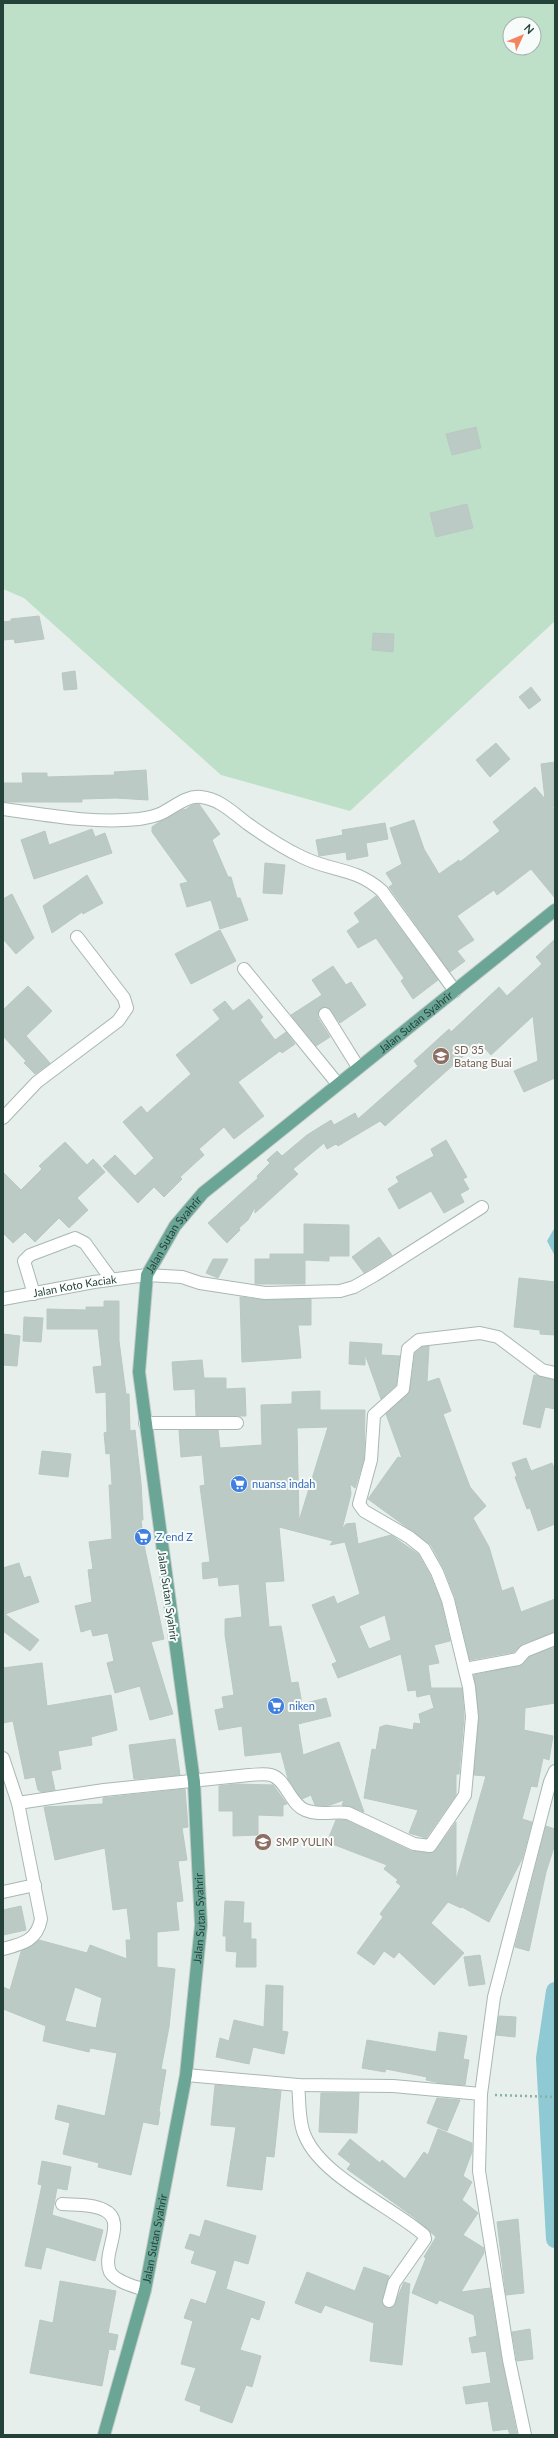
<svg xmlns="http://www.w3.org/2000/svg" width="558" height="2438" viewBox="0 0 558 2438" font-family="Lato,sans-serif">
<rect width="100%" height="100%" fill="#e6efeb"/>
<path fill="#bfe0c8" fill-rule="evenodd" d="M3,3h552v618l-205,190 -129,-36 -197,-177 -21,-9zM510,24h24v24h-24z"/>
<path fill="#8ec9d4" d="M555,1227v29l-8,-15z"/>
<g fill="none" stroke-linecap="round" stroke-linejoin="round">
<path stroke="#8ec9d4" stroke-width="18" d="M555,1991l-10,67 10,181"/>
</g>
<path fill="#bbcac4" stroke="#b8c9c2" fill-rule="evenodd" d="M476,427l5,21 -29,7 -6,-21z
M467,504l6,24 -37,9 -6,-24z
M39,616l5,23 -29,4 -1,-4 -11,1v-18l8,-1v-2z
M373,633l21,1 -1,18 -21,-2z
M75,671l2,18 -13,1 -2,-17z
M531,687l10,13 -12,9 -10,-12z
M496,743l14,16 -20,18 -14,-17z
M555,762v45h-3l3,3v88l-24,-29 -34,26 -3,-5 -37,26 17,24 -17,11 8,10 -15,11 -61,-85 4,-3 -7,-11 16,-9 -12,-36 24,-8 10,29 15,25 20,-14 1,2 40,-31 -7,-9 42,-35 10,12 -4,-35z
M146,770l2,30 -32,-2 -34,1v3h-79v-19h20l-1,-10h25v4l68,-2 -1,-3z
M199,804l21,30 -8,6 16,37h3l6,21h3l8,22 -28,9 -9,-29 -24,7 -7,-23 8,-2 -36,-50v-5l7,-5 25,-13 1,1 7,-5z
M385,823l3,16 -22,4 2,13 -21,4 -1,-8 -27,4 -3,-16 27,-5 -1,-5z
M92,829l3,8 10,-4 7,20 -78,26 -13,-39 24,-9 4,14z
M265,863l20,2 -3,29 -19,-1z
M87,875l16,28 -20,11 -1,-2 -30,21 -9,-27z
M12,894l22,44 -18,16 -13,-15v-40z
M376,896l62,84 -25,19 -12,-18 3,-3 -28,-40 -18,10 -11,-17 13,-9 -6,-9z
M220,930l16,31 -45,23 -16,-30z
M555,939v139l-31,14 -10,-21 24,-10 -5,-45 -42,39 -12,-13 -94,84 -5,-5 -42,25 -2,-2 -9,5 -3,-6 -31,26 5,5 -43,39v-6l-7,13 -9,8 1,2 -13,13 -19,-20 50,-45 -1,-2 13,-13 -3,-3 10,-9 5,5 25,-21 24,-15 3,5 21,-12 3,6 60,-53 -4,-5 35,-32 2,3 48,-45 8,9 35,-32 -6,-7z
M333,966l13,19 5,-3 15,23 -26,18 -11,-15h-8l-3,6v4l12,19 -14,9 -25,-31 31,-20 -10,-15z
M28,986l24,25 -26,25 24,27 -15,11 -11,-11 2,-2 -23,-25v-26z
M249,999l14,18 -3,3 15,20 11,-8 9,12 -13,9 -2,-2 -42,31 26,34 -30,23 -10,-12 -25,22 5,6 -24,22 2,2 -18,18 -10,-10 -16,16 -35,-37 12,-11 20,21 19,-18 -31,-36 18,-16 6,7 44,-39 -15,-19 44,-36 -7,-9 12,-9 8,10z
M446,1140l21,37 -4,2 6,10 -9,5 4,8 -20,11 -13,-22 -32,18 -11,-20 11,-7 -3,-5 38,-21 -3,-7z
M65,1142l22,23 6,-6 12,13 -28,26 11,12 -19,18 -10,-10 -24,24 -10,-10 -12,11 -10,-10v-61l18,18 21,-21 -3,-3z
M304,1224l45,1v31h-20v5l-24,-1v24h-50v-25h15v-5h34z
M379,1237l13,18 -28,18 -12,-16z
M213,1259h15l-10,19 -12,-5z
M519,1278l36,4v53l-15,-1v-4l-26,-3z
M240,1297l25,3 46,-1v26h-13l3,33 -59,4z
M104,1301h15v40l7,53h3l1,37 5,-1 6,53 2,37h-2l3,25 20,94 -13,3 22,72 -23,6 -10,-34 -25,7 -8,-30 7,-2 -6,-28 -15,3 -2,-7 -10,3 -6,-26 17,-4 -4,-32 5,-1 -4,-27 23,-3 -3,-54h3l-2,-32 -4,1 -2,-21 3,-1 -1,-40 -10,1 -3,-26 9,-1 -4,-37h-51v-20l39,1v-3h18z
M24,1317l19,1 -2,24 -18,-1z
M3,1334l17,2 -3,30 -14,-1z
M350,1342l32,2 -1,11 19,1 -4,29 -15,14 -16,-45v11l-16,-1z
M429,1346l-2,36 12,-4 12,33 -8,3 16,44 11,29 16,19 -13,12 16,29 13,44 11,-4 8,25 34,-13v33l-33,12 -8,8 -44,8 -15,-63 -11,-28 -13,-24 -63,-46 30,-42 4,1 -16,-44 24,-24 5,-37 7,-6z
M202,1360l2,18h22v11l19,-1 1,28h-50l-1,-27 -21,1 -2,-28z
M534,1375l21,5v29l-10,-2 -5,21 -17,-4z
M320,1391v19h45l-1,49 -9,29 -5,-4 1,10 -9,35 4,-5 9,-1 3,21 33,-9 27,19 12,21 11,27 9,39 -16,4 5,18 -11,2 3,23h31l2,29 -5,57h-3v21l-30,43 -17,-5 9,-23 -54,-12 8,-49 4,1 4,-23 6,-2 27,5 1,-7 7,1 -2,-10 15,-6 -4,-14 -13,3 -1,-7 -8,1 -7,-37 -63,24 -6,-14 5,-2 -25,-57 22,-9 3,8 23,-10 -15,-52 -15,3 3,-4 -54,-14 5,54 -19,1 4,45 12,-1 10,57 7,-1 4,22 24,-6 5,18 -33,8 5,31 36,-13 25,70 -22,-7 2,-5 -14,5 -9,1 -6,-1 -4,-10 -9,4 -14,-20 -7,-27 -36,4 -3,-30 -23,4 -4,-20 9,-2 -2,-11 12,-2 -9,-60v-16l17,-2 -3,-33 -20,2 -1,-9 -15,2 -1,-16 8,-1 -10,-76 5,-1 -3,-30 -21,2 -2,-27h39l2,18 42,-3 -1,-40 31,-1v-12zM328,1427l-29,94 -2,-93zM385,1615l6,25 -22,9 -10,-23z
M42,1451l29,3 -3,23 -29,-3z
M526,1458l5,13 21,-8 3,7v54l-17,7 -8,-23 -3,1 -12,-32 2,-1 -5,-13z
M19,1563l5,15 6,-2 9,26 -34,12 34,26 -9,11 -27,-20v-63z
M555,1647v56l-30,5 -1,22 29,6 -4,24 -6,-2 -6,29 -6,-1 -9,33 10,3 -10,37 -33,63 -27,-15 -1,1 -13,-6 -17,21 33,30 -30,32 -35,-33 -5,6 -10,-7 -10,14 -17,-12 26,-36 -3,-3 21,-28 -5,-4 2,-2 -14,-11 3,-4 -60,-23 9,-22h10l65,31 18,2 7,-3 20,-28v58l30,-104 -12,-1 5,-57 -5,-43 45,-9 10,-9z
M42,1663l5,43 64,-11 6,35 -26,7 1,8 -34,6 3,18 -10,2 4,19 -14,2 -3,-2 -3,-13 -10,2 -12,-58 -10,2v-55z
M175,1739l5,36 -46,4 -5,-34z
M236,1784l37,1 14,19 -4,1v11l-25,-1v20l-25,1v-25h-14v-25z
M185,1789l3,38 -6,1 5,32 -9,1 5,40 -7,1 3,28 -22,2v35l18,2 -6,58 -8,42 5,1 -7,41 1,1 -2,13 -15,-3 -12,53 -33,-8 1,-4 -36,-9 7,-31 -15,-4 3,-14 47,11 12,-63 -27,-5 -1,4 -46,-11 3,-15 -43,-17v-22l7,3 11,-38 18,-12 48,13 3,-8 37,14 -1,-19h5l-4,-32 -14,2 -8,-62 -50,12 -11,-53 59,-3v-6zM75,1987l27,11 -6,30 -31,-7z
M546,1826l9,3v15l-9,28 -17,79 -14,-4z
M225,1901l19,1 -1,21h8v16h5v28h-20l1,-15 -11,-1v-15h-3z
M21,1906l5,24 -23,5v-25z
M480,1955l5,29 -16,2 -5,-29z
M266,1985l17,1 -1,45 6,1 -4,22 -31,-7 -4,17 -33,-7 4,-19 9,3 5,-21 30,7z
M499,2016l17,1 -1,20 -19,-2z
M439,2032l28,4 -4,23 6,1 -4,25 -24,-2 -15,-3 1,-3 -41,-8 -1,3 -23,-4 5,-28 69,12z
M215,2085l66,6 -7,66 -8,-1 -4,34 -35,-4 9,-59 -25,-2z
M321,2093h38l-2,40 -38,-1z
M437,2098l23,2 -13,31 -20,-8z
M438,2129l34,14v9l-9,24 9,6 -10,18 16,13 -15,22 21,13v5l-23,39 29,-4 12,73 15,74h-7l-2,-6 -15,2 -5,-30 -22,3 -3,-17 28,-4 -5,-32 -14,2 -3,-15 8,-2 -3,-21 -35,-15 -2,4 -25,-11 14,-35 -2,-1 12,-20 -21,-19 -68,-49 4,-5 -13,-10 12,-15 30,24 2,-3 23,19 19,-27 4,3z
M42,2161l29,6 -4,23 -10,-2 -5,27 51,15 -8,31 -49,-14 -5,22 -16,-3 17,-81 -4,-1z
M518,2219l6,74 -18,2 -9,-73z
M205,2220l51,16 -8,28 -14,-4 -8,29 39,13 -6,18 -8,-3 -11,33 21,6 -9,31 -6,-2 -14,38 -32,-12 1,-5 -16,-6 11,-32 -15,-4 12,-43 -9,-3 7,-19 15,5 11,-33 -26,-8 4,-12 -10,-3 5,-14 10,3z
M364,2267l25,9 -7,23v4l5,5 7,-2 10,-24 6,2 -8,81 -32,-4 4,-38 -49,-18 -4,8 -26,-10 12,-31 48,19z
M60,2281l56,10 -8,42 10,2 -3,15 -6,-1 -7,37 -72,-13 10,-53 13,3z
M530,2329l3,30 -16,2 -5,-29z"/>
<g fill="none" stroke-linecap="round" stroke-linejoin="round">
<defs>
<g id="minor">
<path d="M3,809c44,6 91,15 136,10 7,-1 17,-3 23,-6 12,-6 25,-18 39,-16 19,2 32,16 47,27 17,12 35,24 54,33 30,15 53,10 80,34l73,100"/>
<path d="M244,969l93,114"/>
<path d="M325,1014l33,53"/>
<path d="M3,1118l34,-36 81,-61 9,-13 -3,-10 -47,-61"/>
<path d="M34,1294l-10,-33 6,-6 45,-17 10,5 26,36"/>
<path id="s1" d="M3,1299l91,-17 53,-7 35,2 18,6 65,10 75,-2 14,-4 21,-12 107,-68"/>
<path d="M145,1423h92"/>
<path d="M465,1669l53,-10 7,-8 30,-12"/>
<path d="M3,1758l15,45 23,116c-4,22 -19,25 -38,30"/>
<path d="M18,1803l86,-13 145,-15c6,0 15,-2 22,0 15,4 19,29 34,35 14,6 29,1 43,3l66,31 16,2 35,-51 7,-78 -3,-30 -21,-87 -11,-28 -13,-23 -15,-12 -45,-26 -5,-7 12,-44 3,-45 29,-26 5,-40 11,-9 61,-7 18,4 44,33 13,3"/>
<path d="M3,1892l32,-7"/>
<path d="M186,2075l112,10 95,1 88,8"/>
<path d="M298,2085c2,16 0,36 7,51 17,41 86,70 119,99l1,4 -31,44 -5,18"/>
<path d="M62,2204c13,1 31,0 42,6 24,11 -3,43 6,62 6,10 24,14 35,18"/>
<path d="M525,2435l-16,-75 -30,-189 2,-77 13,-97 56,-215 5,-11"/>
</g>
<g id="major">
<path id="s2" d="M104,2435l41,-145 41,-215 15,-150 -7,-143 -55,-410 8,-97 28,-49 28,-33 352,-283"/>
</g>
</defs>
<use href="#minor" stroke="#a8b8b2" stroke-width="14"/>
<use href="#major" stroke="#c2cac8" stroke-width="14"/>
<path stroke="#86b3a5" stroke-width="2.5" stroke-dasharray="2 3" stroke-linecap="butt" d="M495,2095l60,2"/>
<use href="#minor" stroke="#fff" stroke-width="12"/>
<use href="#major" stroke="#6aa596" stroke-width="12"/>
</g>
<defs>
<symbol id="school-disc" viewBox="-11 -11 22 22"><circle r="9.5" fill="#8d6e63" stroke="#f7fbf9"/><path d="M0-5L7-2L0 1L-7-2ZM-4 1L0 2.5L4 1V4Q0 6-4 4Z" fill="#fff"/></symbol>
<symbol id="supermarket-disc" viewBox="-11 -11 22 22"><circle r="9.5" fill="#3f7fe0" stroke="#f7fbf9"/><path d="M-6-5.5h2.5l.6 2H6L4.5 2H-2.5L-4.4-4H-6ZM-1.5 3.2a1.3 1.3 0 1 0 .1 0ZM3 3.2a1.3 1.3 0 1 0 .1 0Z" fill="#fff"/></symbol>
</defs>
<g fill-rule="evenodd">
<use href="#school-disc" x="431" y="1046" width="20" height="20"/>
<use href="#supermarket-disc" x="229" y="1474" width="20" height="20"/>
<use href="#supermarket-disc" x="133" y="1527" width="20" height="20"/>
<use href="#supermarket-disc" x="266" y="1696" width="20" height="20"/>
<use href="#school-disc" x="253" y="1832" width="20" height="20"/>
</g>
<g text-anchor="middle" stroke-width="4" stroke-linejoin="round" paint-order="stroke">
<g font-size="11" fill="#24423a" stroke="#f7fbf9">
<text dy="4" stroke="none"><textPath href="#s2" startOffset="1547">Jalan Sutan Syahrir</textPath></text>
<text dy="4" stroke="none"><textPath href="#s2" startOffset="1223">Jalan Sutan Syahrir</textPath></text>
<text dy="4" stroke="none"><textPath href="#s1" startOffset="73">Jalan Koto Kaciak</textPath></text>
<text transform="translate(168 1596) rotate(82)" y="4">Jalan Sutan Syahrir</text>
<text dy="4" stroke="none"><textPath href="#s2" startOffset="527">Jalan Sutan Syahrir</textPath></text>
<text dy="4" stroke="none"><textPath href="#s2" startOffset="203">Jalan Sutan Syahrir</textPath></text>
</g>
<g font-size="11" fill="#785e54" stroke="#f7fbf9" text-anchor="start">
<text x="454" y="1054">SD 35<tspan x="454" dy="13">Batang Buai</tspan></text>
<text x="276" y="1846">SMP YULIN</text>
</g>
<g font-size="11" fill="#366cbe" stroke="#f7fbf9" text-anchor="start">
<text x="252" y="1488">nuansa indah</text>
<text x="156" y="1541">Z end Z</text>
<text x="289" y="1710">niken</text>
</g>
</g>
<rect width="558" height="2438" fill="none" stroke="#24423a" stroke-width="8"/>
<g transform="translate(522 36) rotate(46)"><circle r="19" fill="#f7fbf9" stroke="#a3b1ad"/>
<path d="M0-3L7 15L0 10L-7 15Z" fill="#f4845f"/>
<text y="-6" font-size="11" font-weight="bold" text-anchor="middle" fill="#24423a">N</text>
</g>
</svg>
